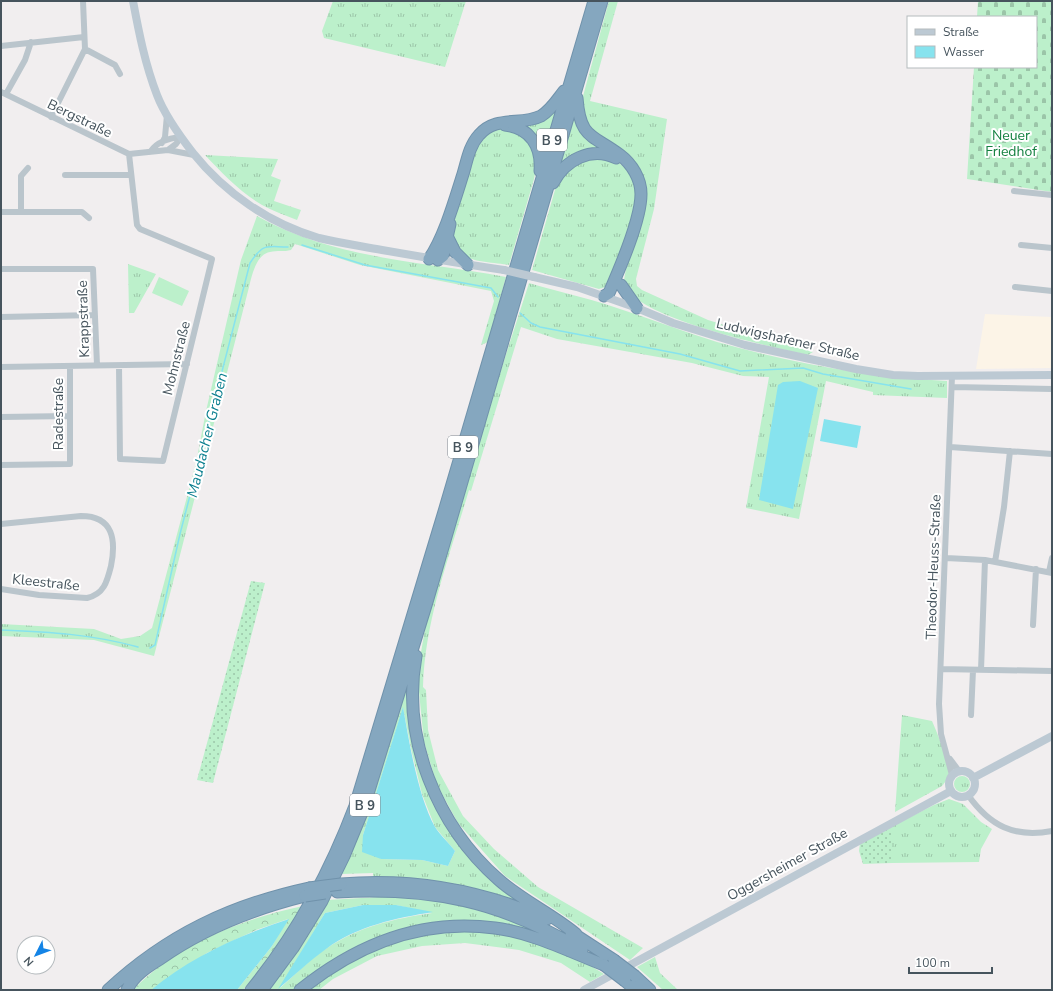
<svg xmlns="http://www.w3.org/2000/svg" width="1053" height="991" viewBox="0 0 1053 991" font-family="'Nunito Sans',sans-serif">
<defs>
<pattern id="grass-tufts" width="24" height="20" patternUnits="userSpaceOnUse"><rect width="24" height="20" fill="#bcf0cb"/><path d="M3 7l-1-3M5 7V3M7 7l1-3M15 17l-1-3M17 17v-4M19 17l1-3" fill="none" stroke="#9bc5a8"/></pattern>
<pattern id="forest-crowns" width="20" height="18" patternUnits="userSpaceOnUse"><rect width="20" height="18" fill="#bcf0cb"/><path d="M2 6a3 3 0 1 1 6 0M12 15a3 3 0 1 1 6 0" fill="none" stroke="#9bc5a8"/></pattern>
<pattern id="cemetery-stones" width="16" height="16" patternUnits="userSpaceOnUse"><rect width="16" height="16" fill="#bcf0cb"/><path d="M2 7V4a2 2 0 0 1 4 0v3zM10 15v-3a2 2 0 0 1 4 0v3z" fill="#9bc5a8"/></pattern>
<pattern id="garden-dots" width="8" height="8" patternUnits="userSpaceOnUse"><rect width="8" height="8" fill="#bcf0cb"/><path d="M2 2h.1M6 6h.1" fill="none" stroke="#9bc5a8" stroke-width="1.8" stroke-linecap="round"/></pattern>
</defs>
<rect width="100%" height="100%" fill="#f1eeef"/>
<path fill="#fcf4e7" d="M985,314l67,3v51l-76,1z"/>
<path fill="url(#grass-tufts)" fill-rule="evenodd" d="M333,1h133l-21,66 -121,-29 -2,-7z
M609,1h9l-28,100 77,18 -13,90 -18,70 1,7 5,4 66,30 105,32 -5,3c-31,-7 -180,-38 -184,-73 0,-5 2,-12 3,-18 4,-28 11,-55 17,-83l-57,-52 -7,-22z
M557,106l-14,49 -21,-32z
M575,110l27,41 -44,20z
M508,128l16,6 14,24 -4,21 -25,86c-15,-3 -42,-2 -52,-15 -2,-4 -4,-11 -4,-15 0,-16 18,-85 28,-96 7,-9 17,-10 27,-11z
M205,155l73,4 -7,17 10,4 -7,21 27,9 -4,10c-12,-5 -24,-9 -35,-15 -22,-13 -40,-32 -57,-50z
M590,156c15,2 31,3 40,18 5,9 7,21 6,30 -2,12 -21,71 -27,79 -2,4 -6,5 -10,6l-67,-19 27,-94z
M257,216c77,43 164,45 249,61l-18,65 -7,3 13,-44 -3,-10 -131,-26 -65,-21 -4,6c-7,2 -14,0 -21,2 -16,3 -19,29 -23,43l-93,361 -60,-16 -93,-4v-12l93,5 27,10 19,-3 12,-8 44,-165 10,-52 35,-151z
M128,264l28,10 -22,39h-5z
M529,283c27,8 55,14 82,23 35,11 70,25 106,36 75,21 153,35 230,39v17l-74,-3v-3l-47,-11 -27,138 -53,-11 23,-131 -26,-1 -51,-13 -135,-24 -36,-12 -50,164 -2,-1c-19,65 -44,129 -46,197l3,3 2,40 10,40 25,46 31,33 44,38 105,61 -13,12 -125,-84 -47,-53 -21,-38 -13,-43 -6,-60 2,-24 5,-29 75,-256z
M408,679l3,36 38,111 84,82 -98,-27 -62,-4v-4l-31,1 17,-40zM403,708l9,45 10,41 13,33 20,24 -7,15 -26,-6 -41,-1 -18,-24z
M902,715l30,6c6,14 16,37 17,52 0,5 -4,9 -7,13l-47,26z
M954 784a8 8 0 1 1 16 0a8 8 0 1 1-16 0Z
M949,799l14,5 18,18 11,7 -11,20 -2,13 -87,1v-37l42,-21z
M396,896l50,5 58,16 32,15 -59,-9h-39l-25,3 -52,19 -22,11 -45,34h-25l58,-90zM363,905h33l36,8c-39,6 -71,13 -105,35 -17,11 -32,27 -47,40l45,-75z
M446,930c13,0 27,-1 40,1 42,5 82,20 118,43l-14,8 -29,-19 -42,-13 -54,-7 -43,3 -45,10 -44,23 -14,11h-14l58,-39 43,-13z
M655,957l5,16 18,17h-15l-26,-23z"/>
<path fill="url(#forest-crowns)" d="M303,906l-27,44 -33,40h-6l35,-44 16,-27 -32,11 -49,23 -56,37h-18c44,-46 109,-71 170,-84z"/>
<path fill="url(#cemetery-stones)" d="M978,1h74v191l-85,-13 7,-112h62v-50h-59z"/>
<path fill="url(#garden-dots)" d="M251,581l14,2 -52,200 -16,-3z
M892,826v37l-29,1 -4,-13 1,-8z"/>
<path fill="#bcf0cb" d="M159,277l30,14 -7,15 -30,-13z"/>
<path fill="#87e3ee" d="M800,381l18,7 -25,121 -34,-9 19,-115 5,-3z
M824,419l37,7 -4,22 -37,-7z
M403,707c6,34 15,90 32,120 5,8 14,16 20,24l-7,15 -26,-6 -41,-1 -19,-7 1,-17z
M363,905h33l37,7c-37,6 -76,14 -107,37 -17,12 -32,27 -48,40l47,-76z
M289,919l-17,27 -35,44h-86c40,-33 89,-55 138,-71z"/>
<g fill="none" stroke-linecap="round" stroke-linejoin="round">
<path stroke="#87e3ee" stroke-width="1.5" d="M302,245l63,20 126,23 7,9
M520,313l11,10 9,4 140,27 60,17 63,-3 20,6 88,15
M1,630c48,2 90,4 137,17
M150,648l5,-3 25,-111 70,-271c14,-21 17,-16 38,-16"/>
<defs>
<path id="highway" d="M577,98c3,41 15,36 43,57 12,9 21,24 21,39 0,26 -21,74 -32,99l-5,3
M505,125c25,3 37,21 35,46
M553,183c12,-23 38,-37 63,-25
M448,238l7,14 13,13
M434,252l4,8 5,-4 7,-32
M429,259c15,-21 26,-60 34,-85 4,-13 6,-28 16,-39 17,-20 42,-9 62,-19 10,-6 16,-16 23,-25
M621,285l16,23
M416,656c-15,82 21,170 83,224 24,21 53,34 77,54
M341,884c71,-6 140,6 206,35
M337,892c94,-5 164,9 245,58
M571,932l43,28
M635,976l15,14
M625,981l11,9
M108,990c59,-55 123,-85 201,-102
M127,990c6,-14 20,-23 33,-31 44,-31 93,-50 145,-63
M251,990c45,-55 79,-118 104,-184l88,-291 151,-514
M262,990l31,-42 29,-47 22,-45 19,-46 64,-208 175,-601
M300,990c56,-45 121,-72 195,-62 38,5 73,23 109,37"/>
</defs>
<use href="#highway" stroke="#7092ab" stroke-width="13"/>
<path stroke="#bac5cc" stroke-width="6" d="M1,46l83,-9
M85,49l30,16 5,9
M1,92l128,62 39,-4 26,5
M6,94l19,-34 6,-18
M51,117l34,-68 -2,-48
M162,143l3,-6 2,-22
M168,150l8,-6 5,-7
M151,151c6,-9 19,-13 30,-14
M65,175h66
M1014,191l38,4
M1,212h81l7,6
M21,212v-36l7,-8
M1021,245l31,3
M1,269h92l4,96
M1015,287l37,4
M1,317l94,-2
M119,366l1,93 43,2 49,-202 -72,-30 -3,-4 -8,-71
M1,367l186,-3
M952,376l-13,328 2,30 11,41
M952,387l100,2
M1,417l69,-1
M950,447l102,7
M1,465l69,-1v-98
M1,524l80,-8c33,0 35,25 30,50 -4,16 -7,28 -24,32l-48,-3 -38,-6
M946,558l39,2 67,13
M995,562l9,-55 6,-56
M1049,572l3,-14
M1033,625l3,-56
M941,669l111,2
M981,670l4,-110
M971,715l2,-45
M950,759l9,12
M968,795c22,31 46,43 84,36"/>
<path stroke="#bcc9d3" stroke-width="8" d="M133,1c6,32 12,63 24,94 8,21 22,40 36,58 32,40 77,71 126,85 21,5 42,8 63,12 40,7 81,14 122,20
M534,277l43,10 60,21 36,15 72,22 111,24 37,6 25,1 134,-1
M949 784a13 13 0 1 1 26 0a13 13 0 1 1-26 0Z
M973,778l79,-42
M584,990l367,-199"/>
<use href="#highway" stroke="#85a7bf" stroke-width="11"/>
<defs>
<path id="highway-bridge" d="M309,888l32,-4
M305,896l20,-3
M614,960l21,16
M604,965l21,16"/>
</defs>
<use href="#highway-bridge" stroke="#7092ab" stroke-width="13" stroke-linecap="butt"/>
<path stroke="#bcc9d3" stroke-width="8" d="M504,270l30,7"/>
<use href="#highway-bridge" stroke="#85a7bf" stroke-width="11"/>
</g>
<g text-anchor="middle" stroke-width="4" stroke-linejoin="round" paint-order="stroke">
<g fill="#fff" stroke="#7e878e" stroke-width="1">
<rect x="537" y="129" width="30" height="22" rx="3"/>
<rect x="448" y="436" width="30" height="22" rx="3"/>
<rect x="350" y="794" width="30" height="22" rx="3"/>
</g>
<g font-size="13" font-weight="bold" fill="#46545d">
<text x="552" y="145">B 9</text>
<text x="463" y="452">B 9</text>
<text x="365" y="810">B 9</text>
</g>
<g font-size="14" fill="#46545d" stroke="#fff">
<text transform="translate(80 118) rotate(26)" y="5">Bergstraße</text>
<text transform="translate(83 319) rotate(-92)" y="5">Krappstraße</text>
<text transform="translate(788 339) rotate(13)" y="5">Ludwigshafener Straße</text>
<text transform="translate(176 358) rotate(-76)" y="5">Mohnstraße</text>
<text transform="translate(58 414) rotate(-90)" y="5">Radestraße</text>
<text transform="translate(933 567) rotate(-88)" y="5">Theodor-Heuss-Straße</text>
<text transform="translate(46 582) rotate(6)" y="5">Kleestraße</text>
<text transform="translate(787 864) rotate(-29)" y="5">Oggersheimer Straße</text>
</g>
<g font-size="14" fill="#148140" stroke="#fff">
<text x="1011" y="140">Neuer<tspan x="1011" dy="16">Friedhof</tspan></text>
</g>
<g font-size="15" font-style="italic" fill="#0a7f8f" stroke="#fff">
<text transform="translate(207 435) rotate(-76)" y="5">Maudacher Graben</text>
</g>
</g>
<rect width="1053" height="991" fill="none" stroke="#46545d" stroke-width="4"/>
<rect x="907" y="16" width="130" height="52" fill="#ffffff" stroke="#b5bbbe"/>
<rect x="915" y="29" width="20" height="6" fill="#bcc9d3" stroke="#b5bbbe"/>
<text x="943" y="36" font-size="12" fill="#46545d">Straße</text>
<rect x="915" y="46" width="20" height="12" fill="#87e3ee" stroke="#b5bbbe"/>
<text x="943" y="56" font-size="12" fill="#46545d">Wasser</text>
<g transform="translate(36 955) rotate(228)"><circle r="19" fill="#ffffff" stroke="#b5bbbe"/>
<path d="M0-3L7 15L0 10L-7 15Z" fill="#1484e6"/>
<text y="-6" font-size="11" font-weight="bold" text-anchor="middle" fill="#46545d">N</text>
</g>
<path d="M909 967v6h83v-6" fill="none" stroke="#46545d" stroke-width="2"/>
<text x="915" y="967" font-size="12" fill="#46545d" stroke="#ffffff" stroke-width="3" paint-order="stroke">100 m</text>
</svg>
